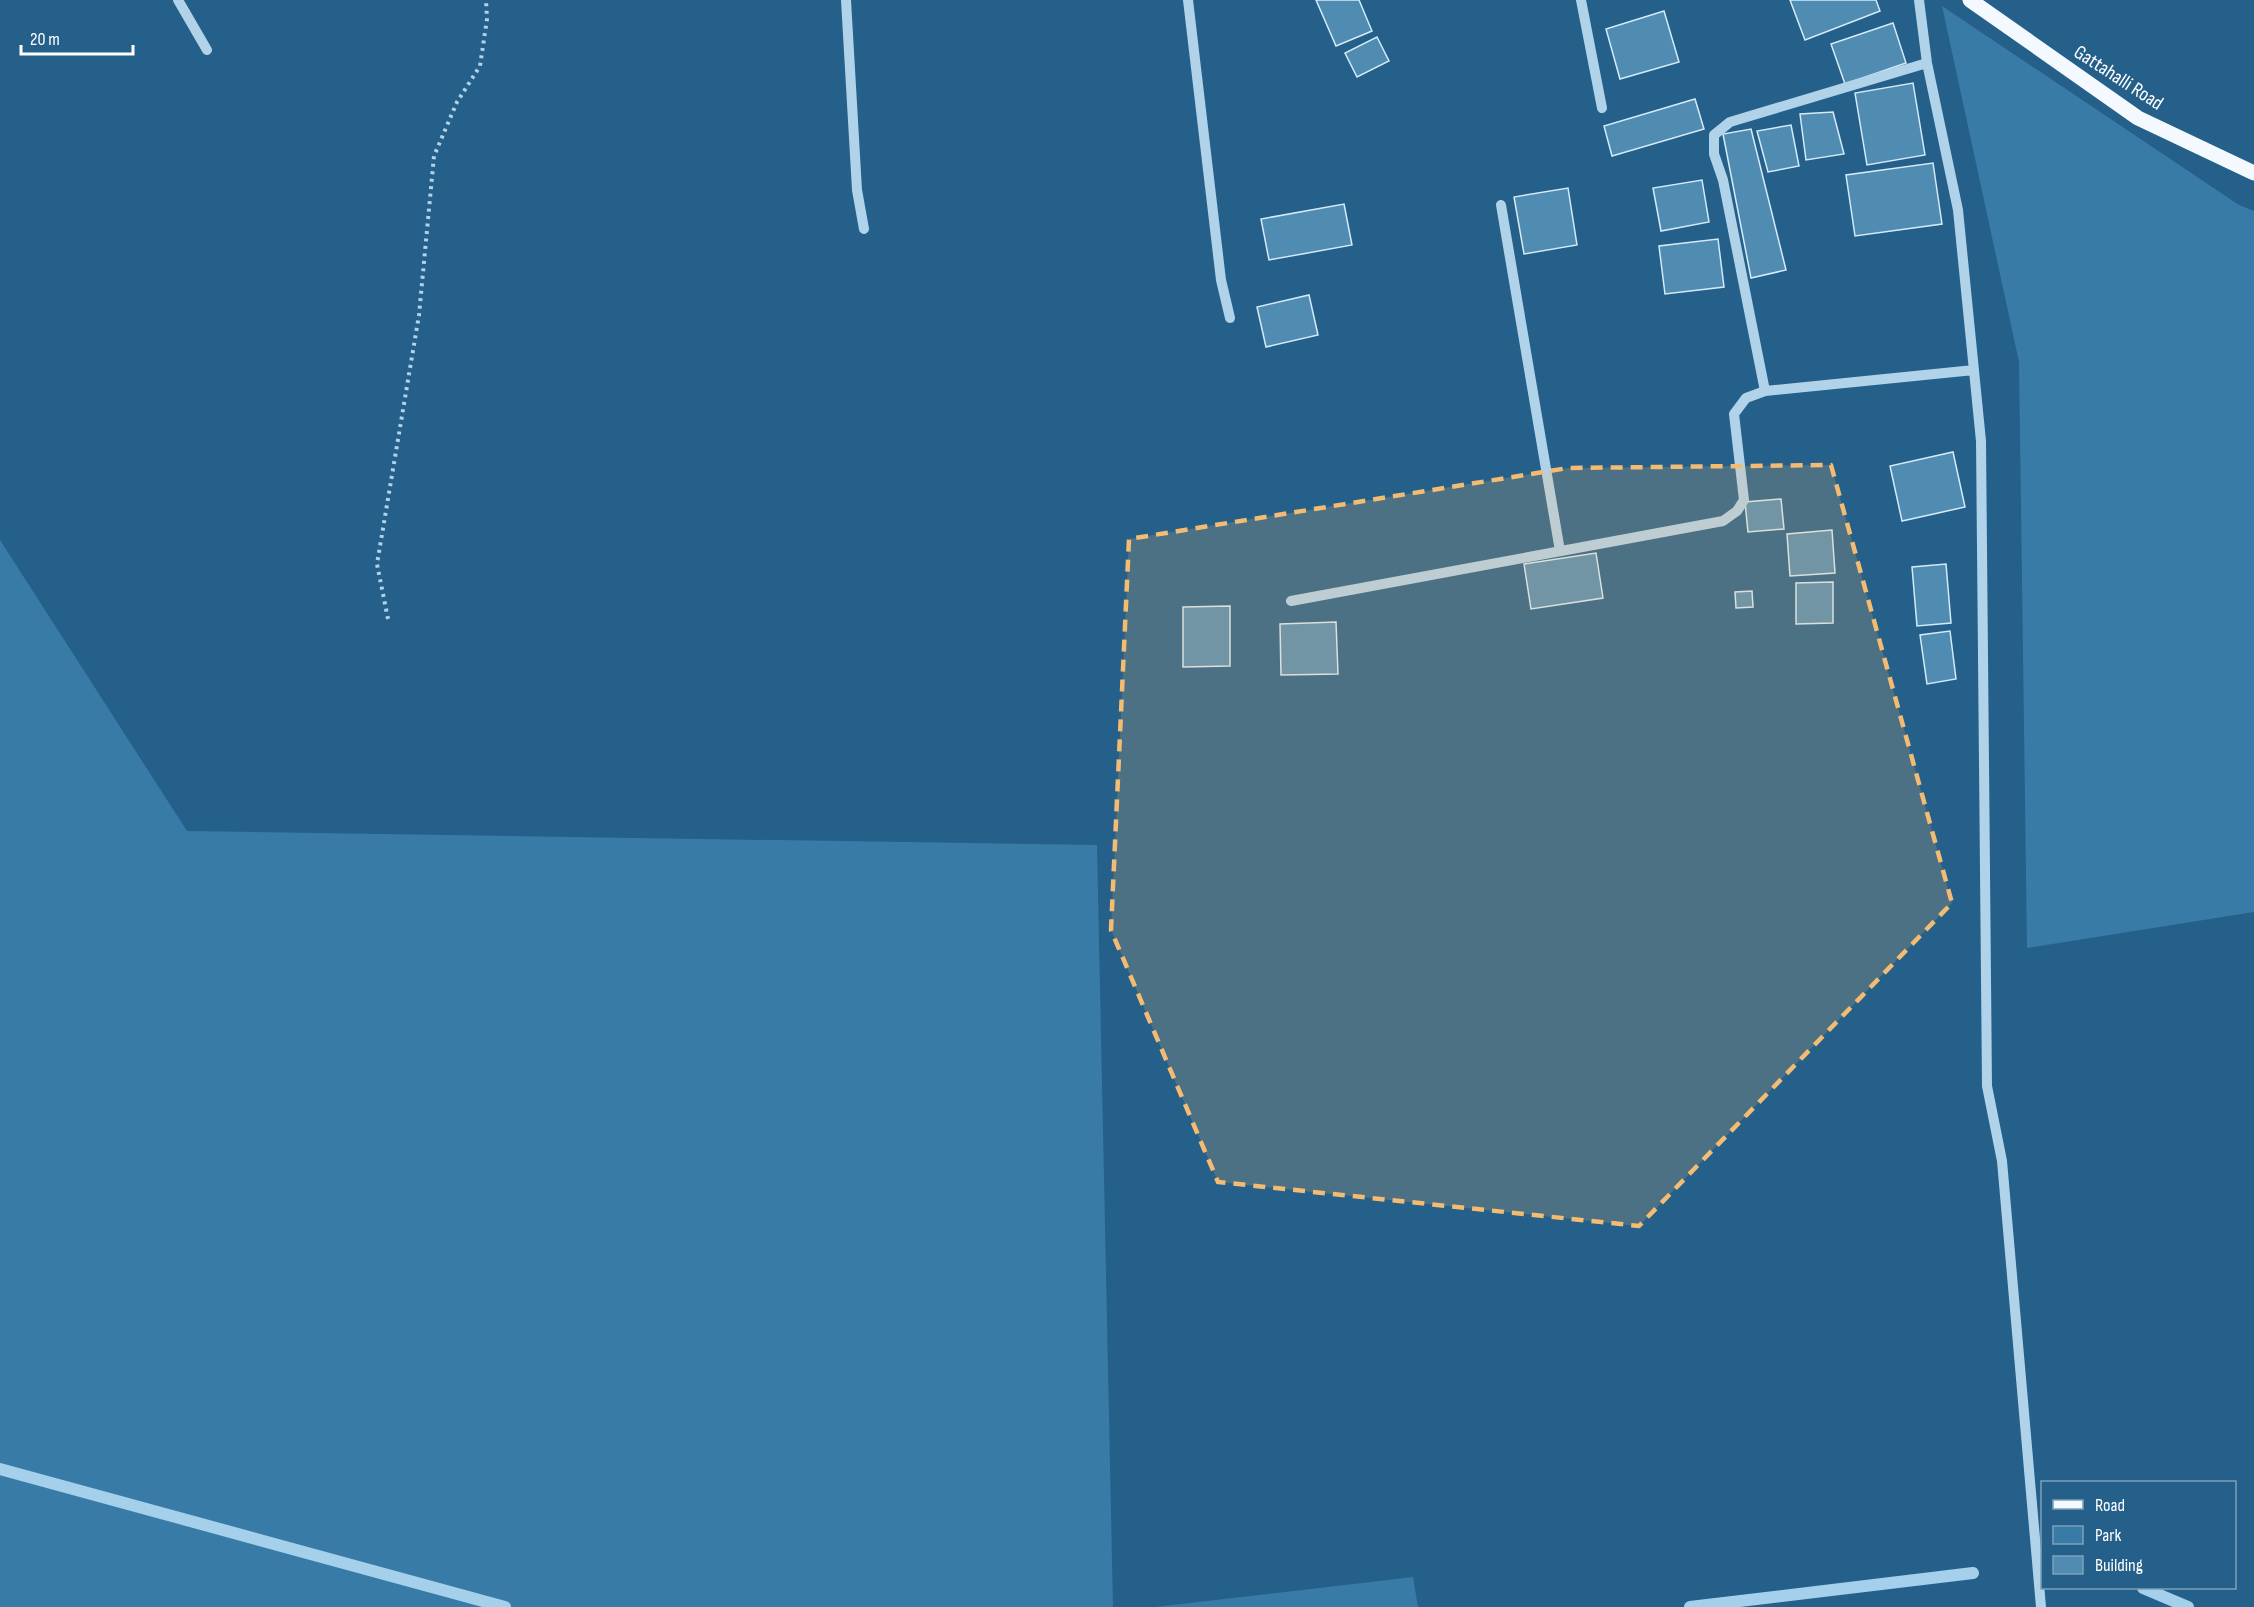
<svg xmlns="http://www.w3.org/2000/svg" width="2254" height="1607" viewBox="0 0 2254 1607" font-family="'Sofia Sans Condensed',sans-serif">
<rect width="100%" height="100%" fill="#246089"/>
<path fill="#387ba6" d="M1942,6l297,199 15,6v701l-227,36 -8,-586z
M0,540l187,291 910,14 16,762h-1113z
M1413,1577l5,30h-263z"/>
<g fill="none" stroke-linecap="round" stroke-linejoin="round">
<path stroke="#a4d0eb" stroke-width="12" d="M0,1469l505,138
M2143,1588l45,19
M1690,1607l283,-34"/>
</g>
<path fill="#508cb2" stroke="#d4eaf7" stroke-width="1.5" d="M1316,0h43l13,31 -36,15z
M1790,0h86l4,11 -75,29z
M1664,11l15,51 -59,17 -14,-50z
M1893,23l13,40 -61,21 -14,-40z
M1377,37l12,24 -32,16 -12,-24z
M1913,83l12,72 -58,10 -12,-72z
M1695,99l9,30 -92,27 -8,-30z
M1833,112l11,42 -38,6 -6,-46z
M1791,125l8,41 -31,6 -11,-41z
M1751,129l35,141 -35,8 -28,-144z
M1933,163l9,61 -87,12 -9,-61z
M1702,180l7,42 -48,9 -8,-43z
M1568,188l9,57 -53,9 -10,-57z
M1344,204l8,41 -83,15 -8,-41z
M1718,239l6,48 -59,7 -6,-48z
M1309,295l9,40 -52,12 -9,-40z
M1953,452l12,55 -63,14 -12,-55z
M1781,499l3,30 -36,3 -3,-30z
M1832,530l3,43 -45,3 -3,-42z
M1596,553l7,45 -72,11 -7,-45z
M1946,564l5,59 -34,3 -5,-59z
M1833,582v41l-37,1v-41z
M1752,591l1,16 -17,1 -1,-16z
M1230,606v60l-47,1v-60z
M1336,622l2,52 -57,1 -1,-51z
M1950,631l6,48 -29,5 -7,-49z"/>
<g fill="none" stroke-linecap="round" stroke-linejoin="round">
<path stroke="#b0d3ea" stroke-width="4" stroke-dasharray="3 4.5" stroke-linecap="butt" d="M388,619l-11,-55 42,-249 15,-159 23,-54 23,-36 7,-47 -1,-19"/>
<path stroke="#b0d3ea" stroke-width="10" d="M178,0l29,50
M846,0l11,190 7,39
M1188,0l33,280 9,38
M1581,0l21,108
M1919,0l8,63 31,147 23,231 6,645 15,75 39,446
M1501,205l59,346
M1765,391l-42,-211 -9,-26v-19l16,-13 197,-59
M1291,601l432,-80 14,-10 7,-11 -10,-86 12,-16 19,-7 209,-21"/>
<path stroke="#f3f9fe" stroke-width="15" d="M1970,0l168,118 116,55"/>
</g>
<path fill="#f4bb73" fill-opacity="0.2" stroke="#f4bb73" stroke-width="4.5" stroke-dasharray="12 8" stroke-linejoin="round" d="M1831,465l121,438 -313,323 -421,-44 -107,-252 18,-391 439,-71z"/>
<g text-anchor="middle" stroke-width="4.5" stroke-linejoin="round" paint-order="stroke">
<g font-size="20" fill="#fff" stroke="#246089">
<text transform="translate(2119 77) rotate(33)" y="7">Gattahalli Road</text>
</g>
</g>
<rect x="2041" y="1481" width="195" height="108" fill="#246089" stroke="#7ca0b8" stroke-width="1.5"/>
<rect x="2053" y="1500" width="30" height="9" fill="#f3f9fe" stroke="#7ca0b8" stroke-width="1.5"/>
<text x="2095" y="1511" font-size="18" fill="#ffffff">Road</text>
<rect x="2053" y="1526" width="30" height="18" fill="#387ba6" stroke="#7ca0b8" stroke-width="1.5"/>
<text x="2095" y="1541" font-size="18" fill="#ffffff">Park</text>
<rect x="2053" y="1556" width="30" height="18" fill="#508cb2" stroke="#7ca0b8" stroke-width="1.5"/>
<text x="2095" y="1571" font-size="18" fill="#ffffff">Building</text>
<path d="M21 45v9h112v-9" fill="none" stroke="#ffffff" stroke-width="3"/>
<text x="30" y="45" font-size="18" fill="#ffffff" stroke="#246089" stroke-width="4.5" paint-order="stroke">20 m</text>
</svg>
